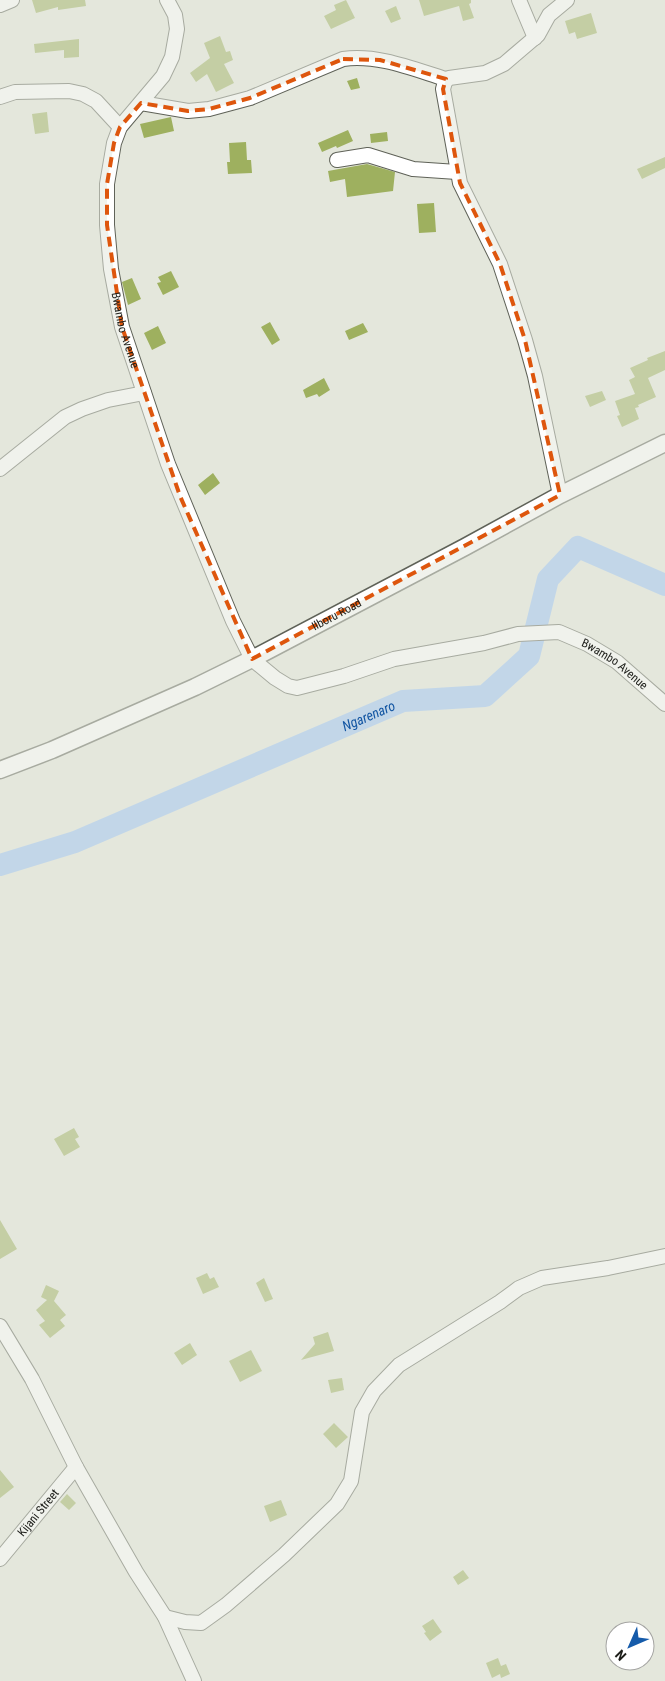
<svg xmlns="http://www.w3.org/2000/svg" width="665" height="1681" viewBox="0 0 665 1681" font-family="'Roboto Condensed',sans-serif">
<rect width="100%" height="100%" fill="#e4e7dc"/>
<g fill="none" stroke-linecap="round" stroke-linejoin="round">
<path stroke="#9ac2f7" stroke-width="22" id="s1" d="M0,865l75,-23 328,-141 82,-5 44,-40 19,-77 30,-32 87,38"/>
</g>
<path fill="#9eb05f" d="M32,0h53l1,6 -28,4v-3l-22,6z
M346,0l9,18 -24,11 -7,-13 12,-6 -2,-5z
M419,0h52v3l-2,1 5,14 -11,3 -4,-15 -35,10z
M396,6l5,13 -10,4 -6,-12z
M591,13l6,20 -20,6 -2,-7 -6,2 -4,-13z
M220,36l6,16 4,-1 3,9 -9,4 10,19 -18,9 -9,-18 -11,8 -6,-9 20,-15 -6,-15z
M79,39v18l-15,1v-8l-29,3 -1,-9z
M357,78l3,10 -9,2 -4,-9z
M47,112l2,20 -14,2 -3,-20z
M171,117l3,14 -30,7 -4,-14z
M348,130l5,11 -16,7 -1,-2 -14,6 -4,-9z
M387,132l1,9 -17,2 -1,-9z
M246,142l1,18h4l1,13 -24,1 -1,-12h3l-1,-19z
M665,157v11l-23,11 -5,-10z
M367,164l28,8 -2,19 -46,6 -2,-18 -15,3 -2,-11z
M434,203l2,29 -17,1 -2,-29z
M171,271l8,16 -16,8 -6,-12 4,-1 -3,-5z
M132,278l9,21 -13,6 -6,-23z
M270,322l10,18 -8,5 -11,-18z
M363,323l5,9 -19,8 -4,-9z
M158,326l8,17 -14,7 -8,-17z
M665,351v19l-17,8 8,19 -18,8 1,2 -4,1 4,11 -17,8 -5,-11 3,-1 -5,-14 20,-7 -6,-14 6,-3 -5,-9 18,-8 -1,-2z
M324,378l6,12 -11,7 -2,-3 -11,4 -3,-8z
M602,391l4,9 -16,7 -5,-11z
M213,473l7,10 -15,12 -7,-10z
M74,1128l5,9 -4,2 5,8 -16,9 -10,-17z
M0,1220l17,29 -17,10z
M207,1273l3,6 4,-2 5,10 -16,7 -7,-16z
M264,1278l9,21 -8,3 -9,-19z
M46,1285l13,6 -5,10 12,14 -6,5 5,6 -15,12 -11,-13 6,-4 -9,-11 11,-10 -6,-3z
M328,1332l6,19 -33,9 14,-16 -2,-7z
M190,1343l7,12 -15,10 -8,-12z
M251,1350l11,21 -22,11 -11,-21z
M342,1378l2,12 -13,3 -3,-13z
M334,1423l14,14 -12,11 -13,-14z
M0,1470l14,17 -14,11z
M67,1494l9,9 -7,7 -9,-8z
M281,1500l6,15 -17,7 -6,-16z
M463,1570l6,8 -11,7 -5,-8z
M433,1619l9,13 -12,9 -6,-8 2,-1 -4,-6z
M498,1658l3,8 5,-2 4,10 -9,4 -1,-4 -8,4 -6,-15z"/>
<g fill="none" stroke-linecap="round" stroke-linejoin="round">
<defs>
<g id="minor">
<path id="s2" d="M167,0l8,15 2,14 -5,28 -9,19 -43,51 -6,16 -7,41v41l4,44 11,58 46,137 65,157 19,38 23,19 13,8 9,2 47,-12 50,-17 90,-16 34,-9 41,-2 28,12 30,18 48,42"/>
<path d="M519,0l16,38"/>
<path d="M0,5l12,-5"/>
<path d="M0,97l15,-5 54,-1 14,3 13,7 24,26"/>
<path d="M141,103l47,8 21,-2 41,-11 93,-39c35,-5 70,10 103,20"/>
<path d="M337,160l31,-5 45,14 44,3"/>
<path d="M0,469l65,-52 17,-8 26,-9 36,-7"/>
<path d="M560,495l-25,-119 -10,-36 -25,-76 -40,-81 -17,-94 2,-7 4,-4 36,-5 19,-9 34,-29 11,-20 18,-15"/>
<path d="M0,1326l32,53 44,88 60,105 29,45 29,64"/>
<path id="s3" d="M0,1559l76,-92"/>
<path d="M165,1617l20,5 16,1 25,-18 58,-50 53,-51 14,-23 11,-69 12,-21 25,-26 101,-63 19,-14 23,-10 66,-10 57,-12"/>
</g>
<g id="tertiary">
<path id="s4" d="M0,770l52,-20 143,-63 57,-28 213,-112 95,-52 105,-52"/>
</g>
</defs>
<use href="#minor" stroke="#5f6258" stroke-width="16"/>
<use href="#tertiary" stroke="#5f6258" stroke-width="19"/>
<use href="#minor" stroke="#fff" stroke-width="14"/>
<use href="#tertiary" stroke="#fff" stroke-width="16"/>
</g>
<path d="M0 0H665V1681H0ZM343,59l37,1 66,19 -3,10 17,94 40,81 25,76 35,155 -308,164 -72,-163 -58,-169 -15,-102v-41l7,-41 6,-16 21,-24 47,8 21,-2 41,-11z" fill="#e4e7dc" fill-opacity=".55" fill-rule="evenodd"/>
<path fill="none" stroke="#de560d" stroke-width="4" stroke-dasharray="10 6" stroke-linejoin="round" d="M343,59l37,1 66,19 -3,10 17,94 40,81 25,76 35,155 -308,164 -72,-163 -58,-169 -15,-102v-41l7,-41 6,-16 21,-24 47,8 21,-2 41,-11z"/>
<g text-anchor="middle" stroke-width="4.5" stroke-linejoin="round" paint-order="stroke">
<g font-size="12" fill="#1d1e1a" stroke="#fff">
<text dy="4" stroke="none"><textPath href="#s2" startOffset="354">Bwambo Avenue</textPath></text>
<text dy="4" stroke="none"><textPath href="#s4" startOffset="371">Ilboru Road</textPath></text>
<text dy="4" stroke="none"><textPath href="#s2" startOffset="1095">Bwambo Avenue</textPath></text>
<text dy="4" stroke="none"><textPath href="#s3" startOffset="60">Kijani Street</textPath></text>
</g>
<g font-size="14" font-style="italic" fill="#1255a2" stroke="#fff">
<text dy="5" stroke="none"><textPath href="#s1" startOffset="398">Ngarenaro</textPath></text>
</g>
</g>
<g transform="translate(630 1646) rotate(225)"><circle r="24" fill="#ffffff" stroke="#a5a5a3"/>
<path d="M0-4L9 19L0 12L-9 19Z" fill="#155baa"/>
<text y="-8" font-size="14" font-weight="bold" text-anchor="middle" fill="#1d1e1a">N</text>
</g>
</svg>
